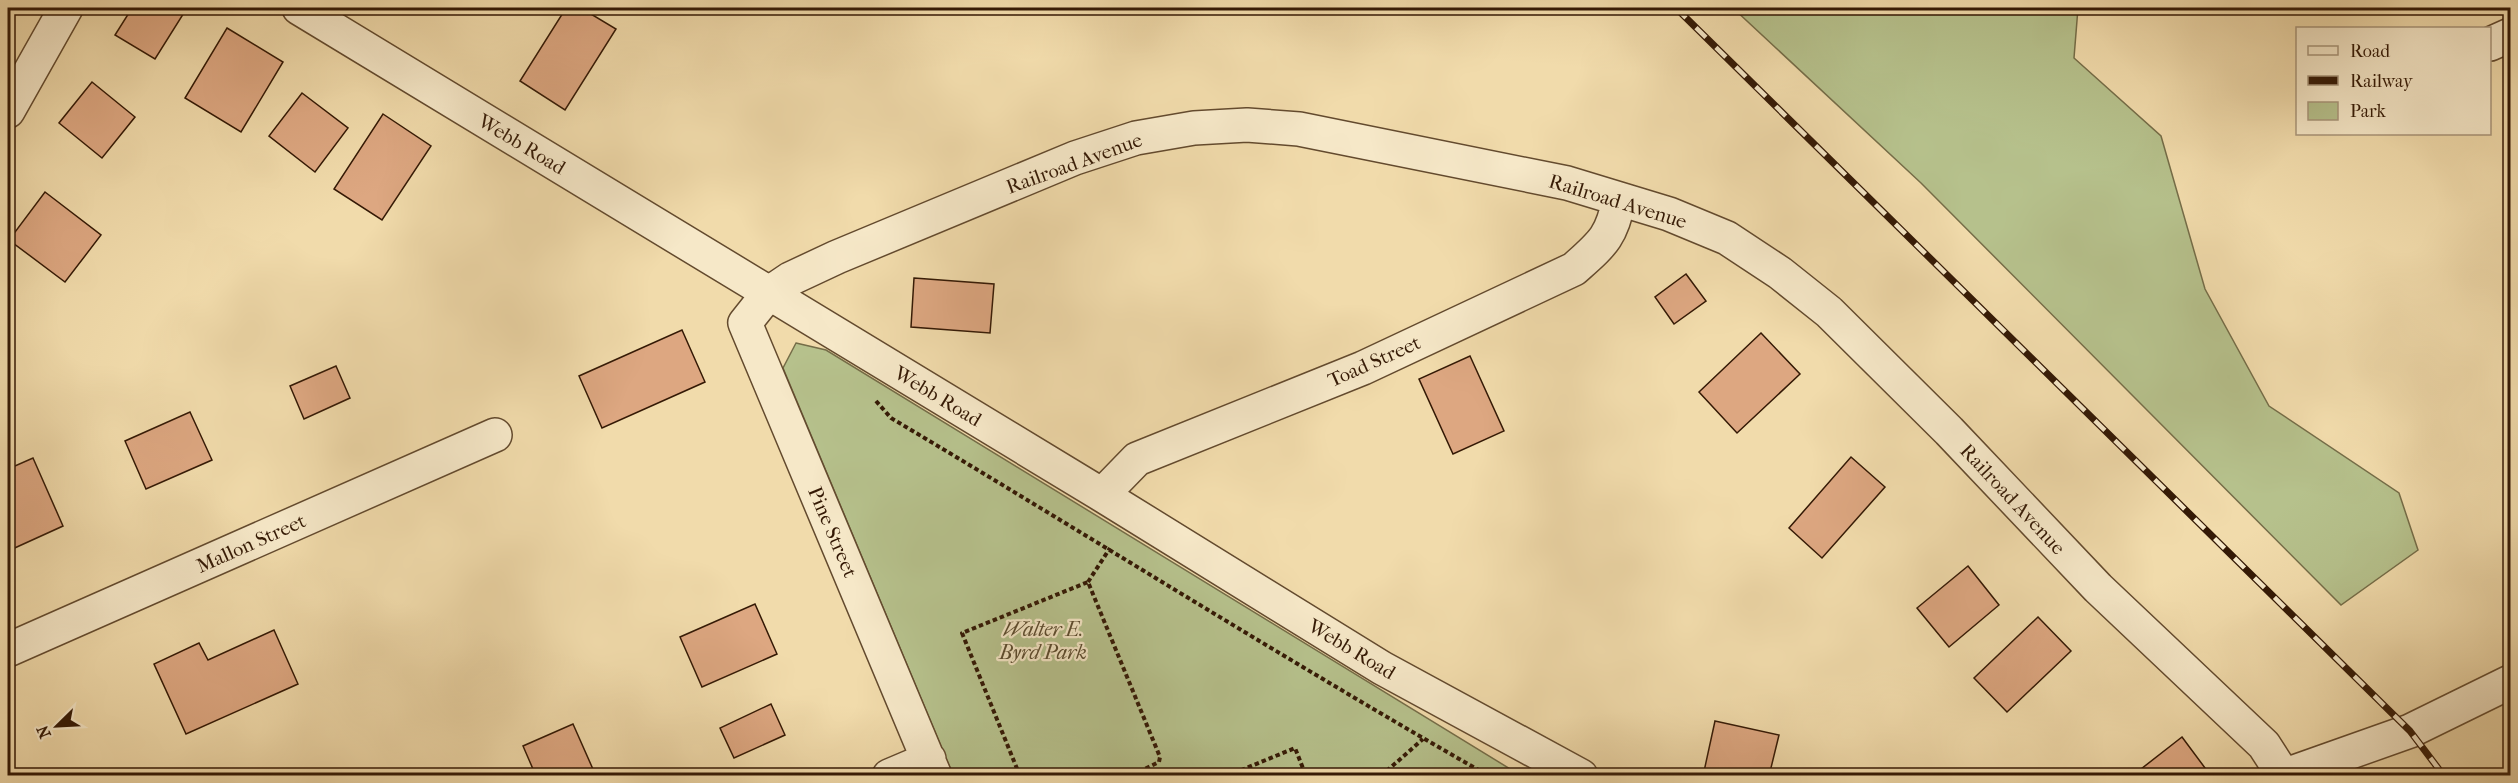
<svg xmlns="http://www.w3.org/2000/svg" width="2518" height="783" viewBox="0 0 2518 783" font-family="'IM FELL French Canon',serif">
<rect width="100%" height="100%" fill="#f1dbab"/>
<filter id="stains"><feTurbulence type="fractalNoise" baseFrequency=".00333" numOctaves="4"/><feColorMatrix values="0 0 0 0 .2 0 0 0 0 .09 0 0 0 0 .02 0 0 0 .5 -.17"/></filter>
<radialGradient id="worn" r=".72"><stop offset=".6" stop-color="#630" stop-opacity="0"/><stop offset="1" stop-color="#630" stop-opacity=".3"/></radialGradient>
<path fill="#b6c18c" stroke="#756d48" stroke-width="1.5" d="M1733,8h345l-4,50 87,78 44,153 64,117 130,87 19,57 -77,55 -420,-422z
M796,343l30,7 694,425h-567l-170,-407z"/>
<path fill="#dda781" stroke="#341905" stroke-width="1.5" d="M132,8h55l-32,51 -40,-24z
M566,8h15l35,21 -51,81 -45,-29z
M227,28l56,34 -42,70 -56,-34z
M92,82l43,35 -33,41 -43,-35z
M302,93l46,35 -33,44 -46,-36z
M383,114l48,32 -49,74 -48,-31z
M45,192l56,43 -36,47 -56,-42z
M1686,274l20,27 -32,23 -19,-27z
M914,278l80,6 -4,49 -79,-6z
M682,330l23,52 -103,46 -23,-52z
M1761,333l39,41 -63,59 -38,-41z
M1470,356l34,75 -51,23 -34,-75z
M336,366l14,32 -46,21 -14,-33z
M190,412l22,48 -66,29 -21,-48z
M1851,457l34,30 -63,71 -33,-30z
M33,458l30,68 -55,25v-82z
M1968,566l31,39 -50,42 -32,-39z
M755,604l22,50 -75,33 -22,-50z
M2038,617l33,34 -64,61 -33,-34z
M274,630l24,54 -112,50 -32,-70 45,-21 9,17z
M771,704l14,31 -51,23 -14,-30z
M1715,721l64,14 -10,41h-66z
M573,724l23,52h-60l-13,-30z
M2182,737l29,39h-79z"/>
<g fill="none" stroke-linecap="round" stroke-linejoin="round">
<defs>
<path id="street" d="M299,8l803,487 280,173 199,108
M2490,44l20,-9
M8,111l58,-103
M1102,495l35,-36 226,-91 211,-99c28,-25 38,-32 45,-70
M8,650l487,-215
M889,776l40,-17
M935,776l-190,-453 23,-29 22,-15 47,-22 238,-99 61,-20 58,-10 53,-3 52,4 268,54 102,31 58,24 53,35 49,39 120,119 149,157 166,157 20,31
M2283,776l127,-45 100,-49"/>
</defs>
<use href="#street" stroke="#634a2e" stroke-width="36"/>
<path stroke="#341905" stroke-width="4" stroke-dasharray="4.5 3" stroke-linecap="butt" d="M876,401l15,17c200,119 396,243 598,358
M1088,582l22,-34
M1020,776l-58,-143 126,-51 72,175 -1,5 -29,14
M1227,776l68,-28 11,28
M1381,776l42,-37"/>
<use href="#street" stroke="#f6e8c8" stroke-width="33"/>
<defs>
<path id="rail" d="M1676,8l734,723 34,45"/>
</defs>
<use href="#rail" stroke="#341905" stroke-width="7"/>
<use href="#rail" stroke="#f6e8c8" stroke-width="4.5" stroke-dasharray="14" stroke-linecap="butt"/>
</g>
<g text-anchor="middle" stroke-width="4.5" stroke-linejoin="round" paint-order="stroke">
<g font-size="20" fill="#341905" stroke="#f6e8c8">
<text transform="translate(522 144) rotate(31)" y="7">Webb Road</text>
<text transform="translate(1074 163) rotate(-20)" y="7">Railroad Avenue</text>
<text transform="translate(1618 201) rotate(17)" y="7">Railroad Avenue</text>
<text transform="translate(1374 361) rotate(-24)" y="7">Toad Street</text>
<text transform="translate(938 396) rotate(31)" y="7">Webb Road</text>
<text transform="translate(2013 499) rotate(47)" y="7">Railroad Avenue</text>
<text transform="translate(833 532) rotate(67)" y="7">Pine Street</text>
<text transform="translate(251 543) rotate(-24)" y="7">Mallon Street</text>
<text transform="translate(1352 649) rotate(31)" y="7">Webb Road</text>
</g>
<g font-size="20" font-style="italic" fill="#5b4b2e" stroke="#f6e8c8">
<text x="1043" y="636">Walter E.<tspan x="1043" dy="23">Byrd Park</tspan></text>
</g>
</g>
<rect width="2518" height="783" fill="none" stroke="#f1dbab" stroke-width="30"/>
<rect x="9" y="9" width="2500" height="765" fill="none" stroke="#341905" stroke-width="3"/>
<rect x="15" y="15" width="2488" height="753" fill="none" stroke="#341905" stroke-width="1.5"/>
<rect x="2296" y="27" width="195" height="108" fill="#f6e8c8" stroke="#a8957a" stroke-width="1.5"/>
<rect x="2308" y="46" width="30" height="9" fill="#f6e8c8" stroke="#a8957a" stroke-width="1.5"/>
<text x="2350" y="57" font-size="18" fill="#341905">Road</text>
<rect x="2308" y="76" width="30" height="9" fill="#341905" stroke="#a8957a" stroke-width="1.5"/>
<text x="2350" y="87" font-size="18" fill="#341905">Railway</text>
<rect x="2308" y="102" width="30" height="18" fill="#b6c18c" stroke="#a8957a" stroke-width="1.5"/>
<text x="2350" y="117" font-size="18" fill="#341905">Park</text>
<g transform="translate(57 726) rotate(246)" stroke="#f6e8c8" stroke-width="4.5" paint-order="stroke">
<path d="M0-4.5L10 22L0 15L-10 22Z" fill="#341905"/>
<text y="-9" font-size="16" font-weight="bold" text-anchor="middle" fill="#341905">N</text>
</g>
<rect width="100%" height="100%" filter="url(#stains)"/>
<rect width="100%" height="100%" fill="url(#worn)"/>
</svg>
